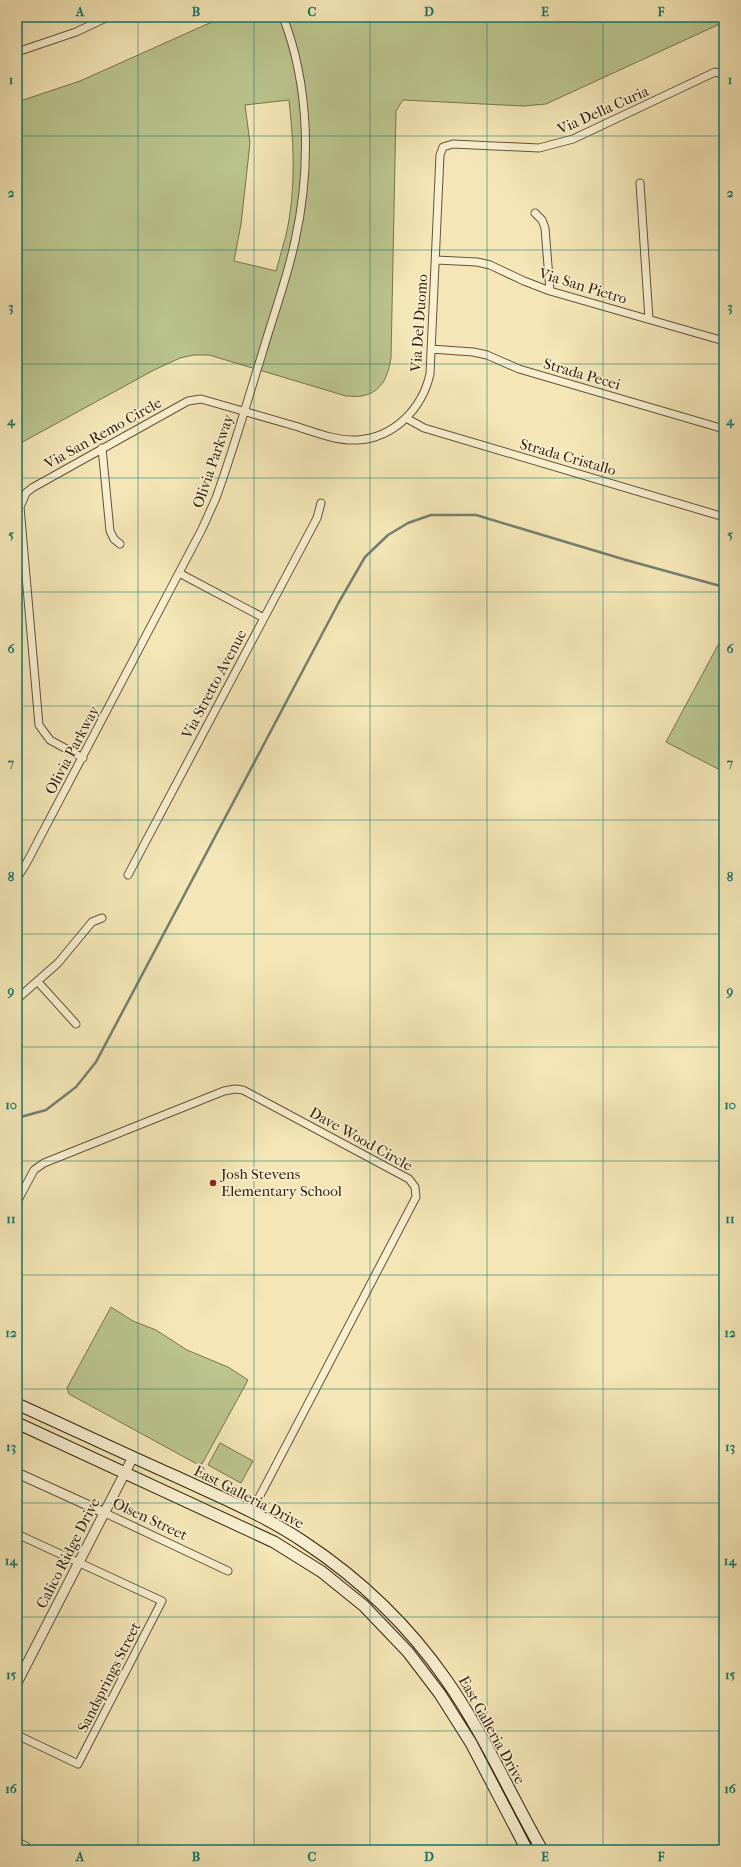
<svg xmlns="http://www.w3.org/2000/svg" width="741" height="1867" viewBox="0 0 741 1867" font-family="'IM FELL French Canon',serif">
<rect width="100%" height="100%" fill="#f4e6b6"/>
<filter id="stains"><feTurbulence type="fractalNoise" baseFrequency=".005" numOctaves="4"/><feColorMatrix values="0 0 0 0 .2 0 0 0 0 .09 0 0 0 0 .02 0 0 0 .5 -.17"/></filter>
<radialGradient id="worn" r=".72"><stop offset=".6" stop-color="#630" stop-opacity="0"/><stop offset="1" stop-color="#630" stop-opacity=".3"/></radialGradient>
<path fill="#bbc58e" stroke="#78734e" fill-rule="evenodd" d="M223,17h501v5l-178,82 -23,2 -120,-6 -7,11 -5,247c-3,17 -8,34 -29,38 -5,1 -11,0 -16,0l-137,-41h-15l-14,3 -26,12 -137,75v-343l63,-21zM289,100c5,45 7,91 -3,135 -3,12 -7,24 -10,36l-42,-10 7,-37 9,-81 -5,-38z
M724,634v138l-58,-30z
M111,1307l22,14 23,9 31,20 41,17 20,13 -46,84h-5l-128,-70 -2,-6z
M220,1443l33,18 -12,22 -33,-18z"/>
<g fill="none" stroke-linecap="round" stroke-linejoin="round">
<path stroke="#737f72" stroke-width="2.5" d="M17,1118l29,-8 30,-23 20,-25 243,-460 26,-45 23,-22 20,-12 23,-8h45l150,45 98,27"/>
<defs>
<path id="minor" d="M17,52l59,-20 32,-15
M640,183l9,136
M535,213l7,7 3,8 5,63
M436,260l41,2 13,3 34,16 26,10 174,50
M431,349l42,3 14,3 32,14 205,60
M406,418l18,10 300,89
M102,448l8,83 4,8 6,5
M179,573l85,45
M83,758l-33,-18 -11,-15 -19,-218 6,-14 6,-5 156,-87 13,-2c31,9 63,18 94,27 19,6 41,15 62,14 37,-2 65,-31 73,-66l10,-219 3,-8 10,-3 86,4 34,-9 142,-67 9,3
M128,875l189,-357 4,-15
M17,878l9,-14 176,-335 14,-31c17,-47 31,-96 46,-144 11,-38 25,-75 33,-113 16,-72 15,-155 -12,-224
M38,982l38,42
M17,999l41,-36 34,-41 10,-4
M17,1202l17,-32 10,-7 180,-72 11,-2 8,1 166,89 6,8 1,10 -164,314
M105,1513l123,58
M17,1534l145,67 -84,163 -61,-29
M17,1842l9,4 -2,4"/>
<path id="tertiary" d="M17,1473l88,40
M17,1683l116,-226"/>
<path id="secondary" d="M17,1404c53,24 106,49 160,73 43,20 87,38 127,65 56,37 105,84 143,139 37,53 63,113 95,169
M17,1423l257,119 48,30 42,34 44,46 32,42 31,49 56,107"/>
</defs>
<use href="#minor" stroke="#645239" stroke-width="9"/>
<use href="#tertiary" stroke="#645239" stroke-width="11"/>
<use href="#secondary" stroke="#34210f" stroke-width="13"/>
<use href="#minor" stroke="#f8efd0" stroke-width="7"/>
<use href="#tertiary" stroke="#f8efd0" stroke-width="9"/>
<use href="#secondary" stroke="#f8efd0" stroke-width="11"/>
</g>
<path fill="none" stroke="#0f766e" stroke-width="1" stroke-opacity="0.55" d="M138,17v1833M254,17v1833M370,17v1833M487,17v1833M603,17v1833M17,136h707M17,250h707M17,364h707M17,478h707M17,592h707M17,706h707M17,820h707M17,934h707M17,1047h707M17,1161h707M17,1275h707M17,1389h707M17,1503h707M17,1617h707M17,1731h707"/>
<circle fill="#8f2418" stroke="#f8efd0" stroke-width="1.5" cx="213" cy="1183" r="4"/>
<g text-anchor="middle" stroke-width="3.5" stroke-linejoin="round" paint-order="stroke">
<g font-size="15" fill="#34210f" stroke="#f8efd0">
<text transform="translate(603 110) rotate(-24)" y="5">Via Della Curia</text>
<text transform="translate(583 286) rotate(17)" y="5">Via San Pietro</text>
<text transform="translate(419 323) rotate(-86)" y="5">Via Del Duomo</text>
<text transform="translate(582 374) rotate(16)" y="5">Strada Pecei</text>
<text transform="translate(103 433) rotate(-29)" y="5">Via San Remo Circle</text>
<text transform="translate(568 457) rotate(16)" y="5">Strada Cristallo</text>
<text transform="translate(213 461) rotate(-71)" y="5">Olivia Parkway</text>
<text transform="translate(214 684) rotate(-62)" y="5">Via Stretto Avenue</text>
<text transform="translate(72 750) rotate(-62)" y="5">Olivia Parkway</text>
<text transform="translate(361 1139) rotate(29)" y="5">Dave Wood Circle</text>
<text transform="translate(249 1497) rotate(27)" y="5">East Galleria Drive</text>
<text transform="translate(150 1519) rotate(25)" y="5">Olsen Street</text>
<text transform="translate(68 1553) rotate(-63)" y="5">Calico Ridge Drive</text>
<text transform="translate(109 1677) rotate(-63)" y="5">Sandsprings Street</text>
<text transform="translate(492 1730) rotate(61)" y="5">East Galleria Drive</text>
</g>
<g font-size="15" fill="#34210f" stroke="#f8efd0" text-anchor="start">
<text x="221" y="1179">Josh Stevens<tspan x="221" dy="17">Elementary School</tspan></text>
</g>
</g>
<rect width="741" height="1867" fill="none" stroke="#f4e6b6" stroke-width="44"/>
<rect x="22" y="22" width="697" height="1823" fill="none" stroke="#0f766e" stroke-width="1.5"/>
<g font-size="13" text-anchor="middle" font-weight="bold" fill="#0f766e">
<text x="80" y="16">A</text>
<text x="196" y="16">B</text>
<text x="312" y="16">C</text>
<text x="429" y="16">D</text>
<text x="545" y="16">E</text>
<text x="661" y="16">F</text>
<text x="11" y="84">1</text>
<text x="730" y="84">1</text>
<text x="11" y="197">2</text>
<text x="730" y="197">2</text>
<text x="11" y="311">3</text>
<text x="730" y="311">3</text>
<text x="11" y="425">4</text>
<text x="730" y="425">4</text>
<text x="11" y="539">5</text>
<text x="730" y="539">5</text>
<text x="11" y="653">6</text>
<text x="730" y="653">6</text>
<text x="11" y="767">7</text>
<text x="730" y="767">7</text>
<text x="11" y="881">8</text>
<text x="730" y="881">8</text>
<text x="11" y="995">9</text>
<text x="730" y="995">9</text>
<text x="11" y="1109">10</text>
<text x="730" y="1109">10</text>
<text x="11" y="1223">11</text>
<text x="730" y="1223">11</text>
<text x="11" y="1337">12</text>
<text x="730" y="1337">12</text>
<text x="11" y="1451">13</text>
<text x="730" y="1451">13</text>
<text x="11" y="1565">14</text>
<text x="730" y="1565">14</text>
<text x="11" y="1679">15</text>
<text x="730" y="1679">15</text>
<text x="11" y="1793">16</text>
<text x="730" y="1793">16</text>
<text x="80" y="1861">A</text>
<text x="196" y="1861">B</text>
<text x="312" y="1861">C</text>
<text x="429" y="1861">D</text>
<text x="545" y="1861">E</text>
<text x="661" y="1861">F</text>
</g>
<rect width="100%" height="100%" filter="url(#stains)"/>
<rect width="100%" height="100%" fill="url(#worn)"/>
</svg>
